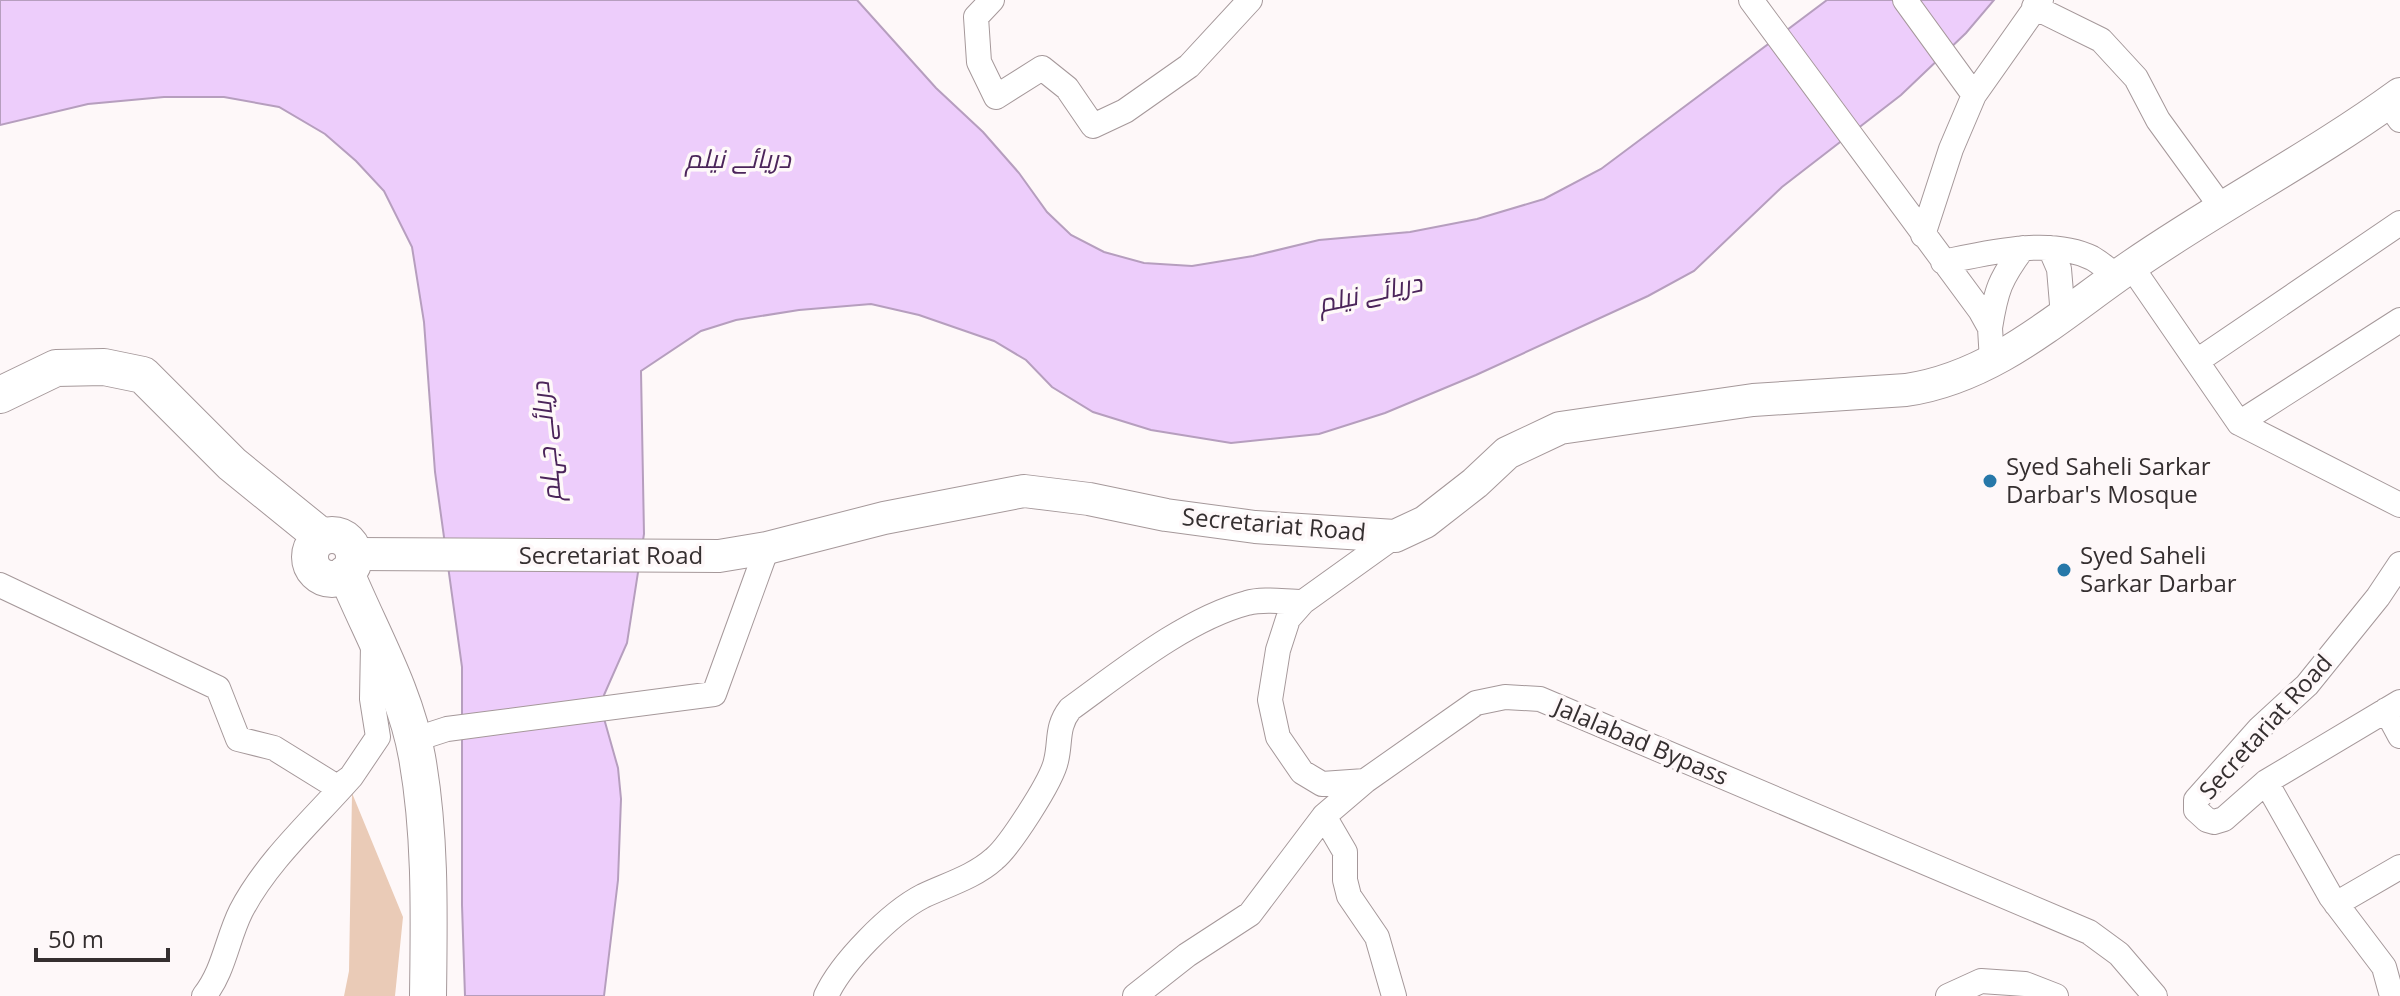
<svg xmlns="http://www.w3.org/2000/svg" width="2400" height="996" viewBox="0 0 2400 996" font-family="'Open Sans',Cairo,sans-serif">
<rect width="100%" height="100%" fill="#fef8f9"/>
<path fill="#eacbb7" d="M352,793l51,124 -8,79h-51l5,-25z"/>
<path fill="#edcdfb" stroke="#b69ebe" stroke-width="2" d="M0,0h857l79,88 47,44 36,41 28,39 24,23 33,17 40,11 48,3 61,-10 66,-16 91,-8 67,-13 67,-20 57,-30 226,-169h167l-28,33 -65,62 -119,92 -88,84 -46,25 -172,79 -91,38 -66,21 -88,9 -80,-13 -58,-18 -41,-25 -26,-27 -32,-19 -75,-26 -48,-11 -72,6 -63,10 -35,11 -60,40 3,163 -17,109 -23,52 -1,20 15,53 3,31 -3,81 -14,116h-139l-3,-91v-238l-27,-195 -11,-150 -12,-75 -28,-56 -28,-30 -31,-27 -46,-27 -55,-10h-60l-76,7 -88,21z"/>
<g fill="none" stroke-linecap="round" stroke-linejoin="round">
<defs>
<path id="minor" d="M992,0l-16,17 3,45 17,35 46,-29 25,20 26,38 32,-15 64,-45 61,-66
M1751,0l229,310 10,18 2,33
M1905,0l69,95 -23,54 -28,86
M2034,7l67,33 35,38 22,42 64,88
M1974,95l67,-95
M2388,103l12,17
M2050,248l9,21 4,47
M1943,262c44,-9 107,-25 149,-4 9,5 17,13 26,18
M2131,266l108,157 161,82
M1990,328c6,-38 10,-49 33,-80
M2197,361l203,-138
M2239,423l161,-103
M1395,536l-92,66 -15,17 -10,31 -8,50 8,37 24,35 20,12 43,-3 111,-78 29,-6 35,2 549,233 30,22 36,42
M2400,564l-22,33 -71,88 -47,43 -64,72v10l11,10 7,2 10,-3 42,-37 134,-80
M0,585l218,103 20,51 36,9 63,39 14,-10 27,-40 -6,-38 1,-54
M2386,710l14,26
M413,740l34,-11 267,-35 53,-146
M2266,782l65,115 53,70 8,29
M1324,816l21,36v28l4,16 28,41 17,59
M2336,904l64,-37
M204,996c20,-25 23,-57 37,-85 26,-50 72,-91 109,-133
M826,996c15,-33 64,-83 97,-100 23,-11 51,-19 71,-37 15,-12 58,-78 62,-98 5,-20 0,-34 14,-52 50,-36 116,-90 177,-106 16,-5 38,-1 56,-1
M1135,996l52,-41 63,-41 74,-98 41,-35
M1948,996l33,-15 44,3 31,12"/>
<path id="major" d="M354,554l365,2 48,-8 117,-30 140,-27 65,8 77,16 89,12 140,9 30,-14 50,-39 32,-30 53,-25 193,-28 153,-10c89,-13 155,-76 227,-125 87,-60 182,-109 267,-171"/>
<path id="highway" d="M0,395l56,-27 48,-1 39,8 89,89 90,73
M310 557a22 22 0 1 1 44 0a22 22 0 1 1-44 0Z
M346,573c25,60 60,120 71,184 14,79 12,159 11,239"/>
</defs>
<use href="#minor" stroke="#a5989a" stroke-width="26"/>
<use href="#major" stroke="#a5989a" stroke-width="34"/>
<use href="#highway" stroke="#a5989a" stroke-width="38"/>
<use href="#minor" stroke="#fff" stroke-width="24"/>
<use href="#major" stroke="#fff" stroke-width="32"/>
<use href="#highway" stroke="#fff" stroke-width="36"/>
</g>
<g fill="#2778a9" stroke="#fef8f9" stroke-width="3">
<circle cx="1990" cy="481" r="8"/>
<circle cx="2064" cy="570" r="8"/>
</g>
<g text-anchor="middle" stroke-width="7" stroke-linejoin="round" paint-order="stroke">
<g font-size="24" fill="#352f30" stroke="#fef8f9" text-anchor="start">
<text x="2006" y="475">Syed Saheli Sarkar<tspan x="2006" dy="28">Darbar's Mosque</tspan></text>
<text x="2080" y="564">Syed Saheli<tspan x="2080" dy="28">Sarkar Darbar</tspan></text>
</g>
<g font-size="24" fill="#352f30" stroke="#fef8f9">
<text transform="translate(1274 525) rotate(5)" y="8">Secretariat Road</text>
<text x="611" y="564">Secretariat Road</text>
<text transform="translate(2266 727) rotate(-48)" y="8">Secretariat Road</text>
<text transform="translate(1641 742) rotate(23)" y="8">Jalalabad Bypass</text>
</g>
<g font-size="26" font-style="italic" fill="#4b245a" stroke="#fef8f9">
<text x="738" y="168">دریائے نیلم</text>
<text transform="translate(1370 293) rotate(-12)" y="9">دریائے نیلم</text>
<text transform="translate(546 442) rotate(-96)" y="9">دریائے جہلم</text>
</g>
</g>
<path d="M36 948v12h132v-12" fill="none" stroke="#352f30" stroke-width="4"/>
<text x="48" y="948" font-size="24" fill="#352f30" stroke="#fef8f9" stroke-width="6" paint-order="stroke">50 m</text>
</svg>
